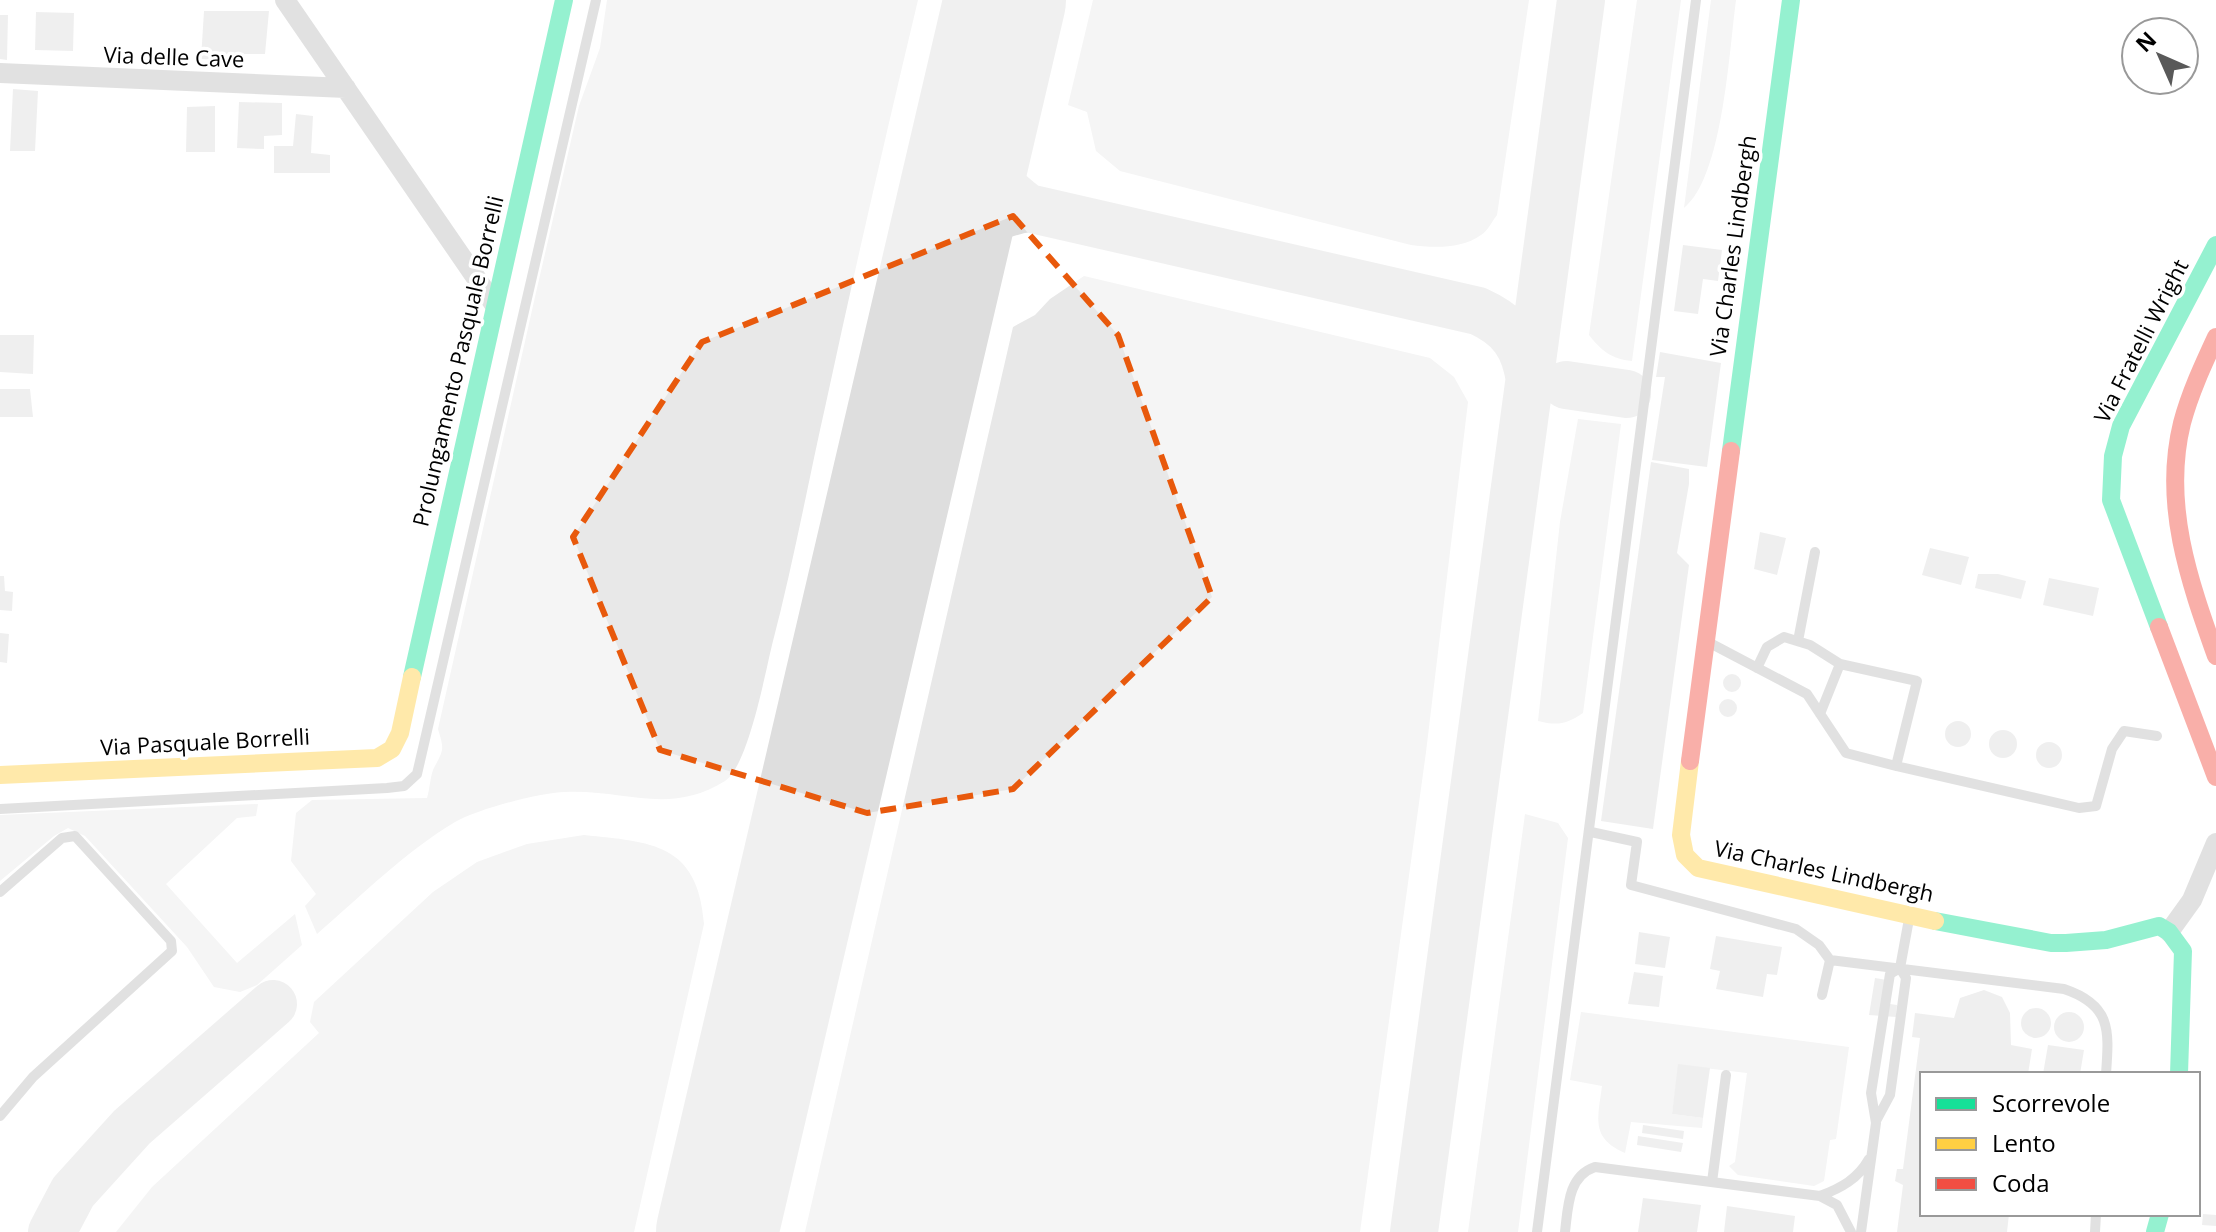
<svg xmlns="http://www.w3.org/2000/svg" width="2216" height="1232" viewBox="0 0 2216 1232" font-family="'Open Sans',sans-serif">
<rect width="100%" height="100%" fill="#fff"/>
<path fill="#e8e8e8" d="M607,0h311c-32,134 -63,268 -92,403 -18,80 -33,162 -54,242 -7,29 -24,121 -47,136 -56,35 -100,8 -160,11 -27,1 -87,17 -110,30 -50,30 -94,74 -138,112l-12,-28 11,-12 -25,-33 5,-48 16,-13 115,-2c3,-9 3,-24 8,-32 9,-17 9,-17 3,-37l97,-432 44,-191 21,-58z
M1093,0h436l-32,215c-5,6 -9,16 -16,20 -19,14 -48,13 -70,10l-291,-74 -24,-20 -9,-39 -19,-7z
M1637,0h44l-49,361c-21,-2 -30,-10 -43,-26z
M1711,0h25c-7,51 -13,177 -52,208z
M1084,276l346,82 24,19 14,25 -42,350 -66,480h-555l208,-905 22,-12 15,-16z
M1578,419l43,5 -38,289c-16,11 -26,13 -45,8l22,-199z
M258,804l-2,12 -19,2 -71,66 71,79 58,-49 7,31 -45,40 -17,7 -26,-5 -27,-40 -102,-111 -17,-8 -14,8 -54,45v-66z
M1525,814l33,9 10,15 -50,394h-50z
M584,835c67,7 114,8 120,89l-70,308h-518l36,-45 167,-154 -9,-11 4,-20 119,-110 44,-30 50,-18z
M1581,1012l268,35 -13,92 -6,1 -6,41 -10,5 -76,-11 -9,-9 6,-4 12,-89 -68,-8 -7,49 31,4 -1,10 -71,-6 -6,31c-35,-15 -27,-35 -23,-67l-32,-6z"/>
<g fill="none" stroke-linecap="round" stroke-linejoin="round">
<path stroke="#dedede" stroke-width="48" d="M979,110c8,52 4,65 49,98l450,103c33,15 47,34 52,70
M940,279c25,-46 35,-61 88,-71
M1566,385l61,9
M52,1232l21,-40 59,-65 141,-123
M1414,1232l167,-1232"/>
<path stroke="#dedede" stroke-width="122" d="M717,1232l288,-1232"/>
</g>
<path fill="#dcdcdc" d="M204,11h65l-4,43h-23l-1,7 -40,-2z
M36,12l38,1 -1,38 -38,-1z
M0,15h8l-1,45 -7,-1z
M13,89l25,2 -3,60h-25z
M239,102l43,1v32l-18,1v13l-27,-1z
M215,106v46h-29l1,-45z
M296,114l17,2 -2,37 19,2v18h-56v-27h19z
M1683,245l39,5 -4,31 -15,-2 -5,35 -24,-3z
M0,335h34l-1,39 -33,-2z
M1660,352l61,11 -14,104 -55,-7 13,-83h-9z
M0,389h30l3,28h-33z
M1651,462l38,7v15l-12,69 12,12 -36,264 -52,-8z
M1760,532l26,6 -9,37 -23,-6z
M1930,548l39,9 -8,28 -39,-10z
M1978,574h20l28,7 -5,18 -46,-11z
M0,576h4l1,15 8,1 -1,19 -12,-1z
M2049,578l50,10 -6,28 -50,-11z
M0,633l9,1 -2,29 -7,-1z
M1723 683a9 9 0 1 1 18 0a9 9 0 1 1-18 0Z
M1719 708a9 9 0 1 1 18 0a9 9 0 1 1-18 0Z
M1945 734a13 13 0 1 1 26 0a13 13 0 1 1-26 0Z
M1989 744a14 14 0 1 1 28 0a14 14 0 1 1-28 0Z
M2036 755a13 13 0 1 1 26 0a13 13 0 1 1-26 0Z
M1639,932l31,5 -5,31 -30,-4z
M1716,936l66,11 -5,28 -10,-1 -4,23 -47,-8 4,-18 -10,-2z
M1634,972l29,4 -4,31 -31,-3z
M1875,978l18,3 -3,23 7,1 -1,12 -27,-2z
M1984,990l18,7 8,16 1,32 21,4 -4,25h-106v140h87l-2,18h-110l6,-47 -8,-4 2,-12h6l17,-131 -8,-1 3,-24 39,5 6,-20z
M2021 1023a15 15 0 1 1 30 0a15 15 0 1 1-30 0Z
M2054 1027a15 15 0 1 1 30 0a15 15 0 1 1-30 0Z
M2048,1045l36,5 -4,24h-37z
M1678,1064l32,4 -7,50 -31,-4z
M1643,1125l41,6 -1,8 -41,-6z
M1638,1136l45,7 -2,9 -44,-7z
M1643,1198l58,7 -4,27h-59z
M1727,1206l68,10 -2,16h-69z
M2203,1214l13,1v11l-14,-1z"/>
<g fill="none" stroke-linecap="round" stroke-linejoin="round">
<path stroke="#bdbdbd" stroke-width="10" d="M1798,641l17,-89
M1708,642l99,52 39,59 50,13 21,-85 -77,-17 -30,-19 -26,-8 -17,10 -10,21
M1820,714l20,-50
M1896,766l183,42 17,-2 16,-57 12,-18 33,5
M0,809l387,-21 17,-2 13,-12 179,-774
M1591,832l46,10 -6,43 165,44 23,16 11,15
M0,892l62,-54 13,-2 96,105 1,10 -139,126 -33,39
M1822,995l8,-35 234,29c48,16 45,42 42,85
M1876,1121l14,-26 16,-117 -6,-10
M1712,1182l14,-107
M1537,1232c56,-410 106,-821 159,-1232
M1565,1232c3,-25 3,-56 30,-65l225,29
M1851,1232l-14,-27 -17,-9c21,-8 38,-17 49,-37
M1861,1232l15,-109 -5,-30 19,-119 10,-6 9,-49
M2095,1232l1,-18"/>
<path stroke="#bdbdbd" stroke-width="20" d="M285,0l209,304
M0,73l346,15
M2169,932l23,-32 24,-57"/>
<path stroke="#16e098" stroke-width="18" d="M1731,451l60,-451
M2159,627l-48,-127 2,-44 8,-30 95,-181
M412,677l152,-677
M1935,921l116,22h15l40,-3 53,-14 10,6 14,19 -4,123
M2155,1232l5,-18"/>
<path stroke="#ffcf43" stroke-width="18" d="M1690,761l-9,74 4,20 13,13 237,53
M0,775l377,-17 15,-9 8,-16 12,-56"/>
<path stroke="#f24e42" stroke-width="18" d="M2216,337c-13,28 -26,56 -34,86 -20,81 7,157 34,233
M2159,627l57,150
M1690,761l41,-310"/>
</g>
<path d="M0 0H2216V1232H0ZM1013,216l105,119 94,262 -199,192 -146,24 -207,-63 -87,-213 129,-195z" fill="#fff" fill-opacity=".55" fill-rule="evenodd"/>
<path fill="none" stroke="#e8590c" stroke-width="6" stroke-dasharray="16 10" stroke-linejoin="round" d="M1013,216l105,119 94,262 -199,192 -146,24 -207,-63 -87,-213 129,-195z"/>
<g text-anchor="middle" stroke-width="7" stroke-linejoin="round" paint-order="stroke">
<g font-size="22" fill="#000" stroke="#fff">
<text transform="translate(174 57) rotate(2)" y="8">Via delle Cave</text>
<text transform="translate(1733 246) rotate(-82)" y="8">Via Charles Lindbergh</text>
<text transform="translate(2141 341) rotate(-63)" y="8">Via Fratelli Wright</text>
<text transform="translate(458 361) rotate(-77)" y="8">Prolungamento Pasquale Borrelli</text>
<text transform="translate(205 742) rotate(-3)" y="8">Via Pasquale Borrelli</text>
<text transform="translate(1824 871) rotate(12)" y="8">Via Charles Lindbergh</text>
</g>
</g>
<rect x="1920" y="1072" width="280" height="144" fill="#ffffff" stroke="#999999" stroke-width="2"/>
<rect x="1936" y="1098" width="40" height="12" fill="#16e098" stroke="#999999" stroke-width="2"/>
<text x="1992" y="1112" font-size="24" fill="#000000">Scorrevole</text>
<rect x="1936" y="1138" width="40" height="12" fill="#ffcf43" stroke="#999999" stroke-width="2"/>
<text x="1992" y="1152" font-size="24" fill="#000000">Lento</text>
<rect x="1936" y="1178" width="40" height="12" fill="#f24e42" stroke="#999999" stroke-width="2"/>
<text x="1992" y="1192" font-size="24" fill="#000000">Coda</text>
<g transform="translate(2160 56) rotate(315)"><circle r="38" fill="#ffffff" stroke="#999999" stroke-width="2"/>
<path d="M0-6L14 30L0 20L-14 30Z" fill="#595959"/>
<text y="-12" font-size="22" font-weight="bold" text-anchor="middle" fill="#000000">N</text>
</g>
</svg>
